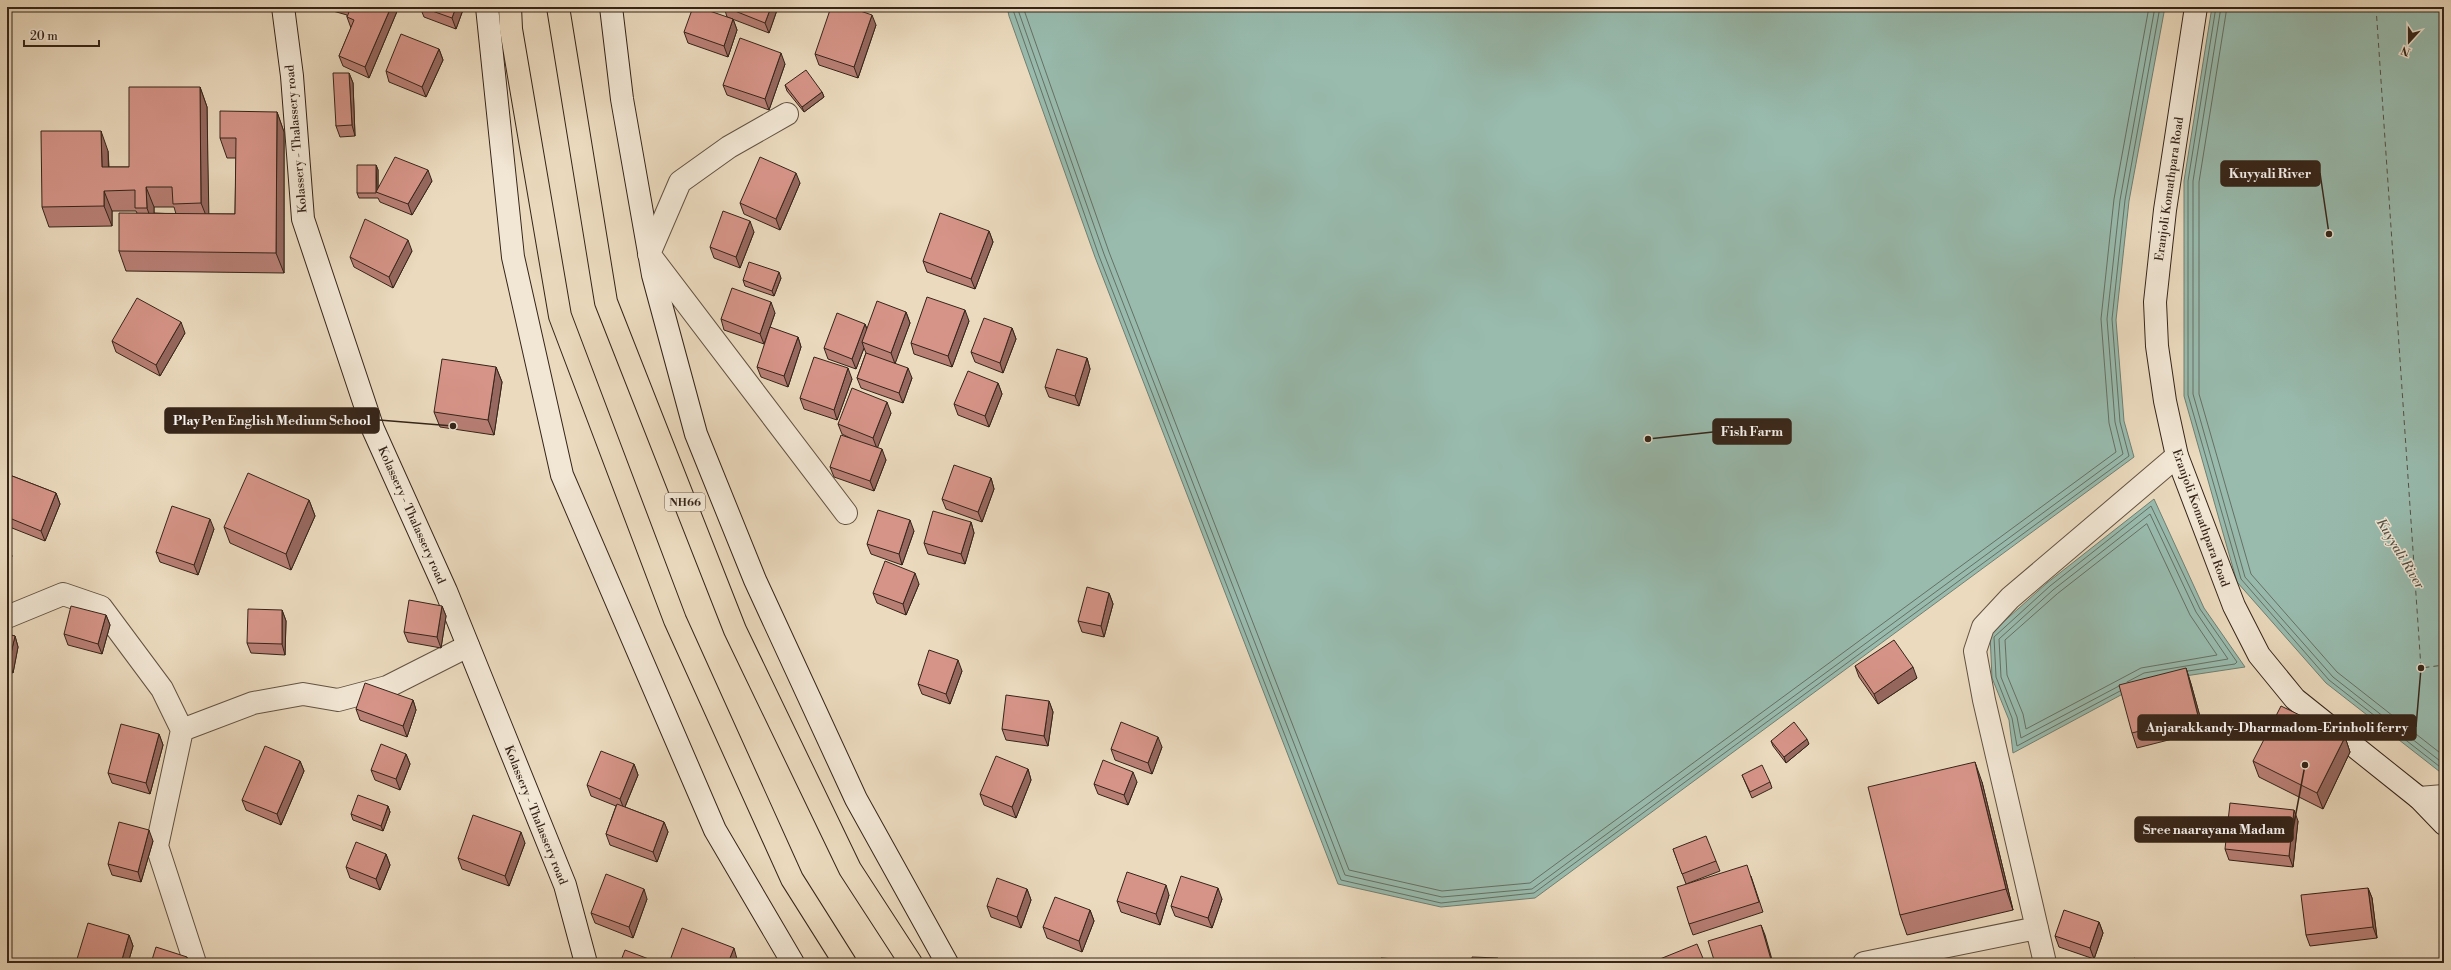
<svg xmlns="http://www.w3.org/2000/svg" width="2451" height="970" viewBox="0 0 2451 970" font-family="'Libre Bodoni',serif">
<rect width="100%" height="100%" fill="#ebdabe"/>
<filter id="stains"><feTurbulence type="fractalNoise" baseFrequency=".005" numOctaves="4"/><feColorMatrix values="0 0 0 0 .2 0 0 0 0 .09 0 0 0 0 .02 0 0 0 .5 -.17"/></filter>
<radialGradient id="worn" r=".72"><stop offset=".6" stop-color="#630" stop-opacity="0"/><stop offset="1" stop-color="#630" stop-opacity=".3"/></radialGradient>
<path fill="#98bbae" stroke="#707f72" d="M1007,7h1158l-36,194 -13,119 8,101 10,36 -599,441 -94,9 -103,-23 -243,-627 -86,-241z
M2212,7h232v768l-118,-92 -89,-101 -53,-186v-215z
M2154,499l50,109 41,59 -100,15 -132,71 -4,-33 -17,-42 -2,-44 57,-51z"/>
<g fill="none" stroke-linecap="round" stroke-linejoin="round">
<path stroke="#667064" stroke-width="1" d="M1012,7l87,249 242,624 100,23 93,-10 595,-437 -9,-34 -8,-103 13,-119 35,-193
M1017,7l87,247 241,621 97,22 90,-8 591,-435 -8,-32 -8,-103 13,-119 35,-193
M1023,7l86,245 240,618 93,21 88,-8 586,-431 -7,-29 -8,-104 13,-120 35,-192
M2216,7l-28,174v214l53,184 88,101 115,90
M2221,7l-28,174v213l52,183 88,100 111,87
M2227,7l-28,175v212l52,180 86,98 107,84
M2147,524l43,91 27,40 -76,13 -115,61 -3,-15 -16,-39 -2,-35 52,-46z
M2119,686l-98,52 -4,-21 -16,-40 -2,-38 54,-49 97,-76 46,98 32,47 -84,14 -17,9
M2120,691l-103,55 -5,-28 -16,-41 -2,-40 56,-51 101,-80 49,103 37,53 -2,2 -47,7"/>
<path stroke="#535146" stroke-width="1" stroke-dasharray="5 4" stroke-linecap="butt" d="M2376,7l45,661 23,-3"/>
<defs>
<path id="street" d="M787,114l-58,33 -49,35 -31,72 197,259
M7,617l56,-23 38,13 61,82 20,41 -25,116 38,117
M182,730l71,-27 50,-9 35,6 49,-13 81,-41
M2419,798l25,-2
M1864,963l173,-35
M2045,963l-61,-263 -9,-49 8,-24 27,-29 167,-142"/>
<path id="secondary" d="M283,7l9,69 11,143 70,210 73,162 119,294 21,78
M487,7l26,250 49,218 153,355 78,133
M611,7l11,92 31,176 43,159 59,146 101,219 91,164
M2196,7l-31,203 -10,92 2,44 8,55 12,55 57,150 25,49 36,44 124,99 25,26"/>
<path id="highway" d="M510,7l1,22 49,287 115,304 117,259 53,84
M558,7l48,295 129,328 115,239 61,94"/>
</defs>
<use href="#street" stroke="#625242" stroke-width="24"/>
<use href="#secondary" stroke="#352419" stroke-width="24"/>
<use href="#highway" stroke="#352419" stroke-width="24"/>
<use href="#street" stroke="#f2e7d5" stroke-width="22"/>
<use href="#secondary" stroke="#f2e7d5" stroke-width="22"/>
<use href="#highway" stroke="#ebdabe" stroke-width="22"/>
</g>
<path fill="#b87f75" stroke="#352419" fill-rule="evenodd" d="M332,7h66v2l-29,69 -26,-12 -4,-10 12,-28 -4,-11v-2l-14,-4z
M420,7h44l-8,22 -32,-12z
M724,7h1l52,3 -8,23 -42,-16z
M733,19l4,11 -9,27 -40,-14 -4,-11z
M876,25l-18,53 -39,-13 -4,-11z
M439,49l4,11 -17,37 -37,-15 -3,-11z
M785,64l-16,46 -42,-15 -4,-10z
M349,73l4,10 2,53 -15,1 -4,-11z
M785,85l37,7 2,5 -20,15 -17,-21z
M200,87l7,20 1,107h27l1,-56h-9l-7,-20 57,-26 7,20v141l-158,-2 -7,-20 18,-38 -1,-2h-24v15l-63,1 -7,-20 66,-56 1,16h20zM154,207h20l2,7 -22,-1z
M376,165l2,5v17l54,-6 -20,34 -32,-13 -2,-4h-19l-2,-5z
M800,183l-20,47 -36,-16 -4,-11z
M989,231l4,11 -18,47 -48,-17 -4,-11z
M754,232l-14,36 -26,-10 -4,-11z
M412,251l-19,37 -39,-21 -4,-10z
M781,278l-7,18 -29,-10 -2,-6z
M906,312l4,11 -15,40 17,15 -9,25 -42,-15 -4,-10 9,-25 -2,-5 -8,21 -28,-10 -4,-11 41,-24 2,5z
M775,313l-11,31 -40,-14 -3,-11z
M969,321l-17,46 -38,-13 -3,-11z
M1012,328l4,11 -13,34 -28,-11 -4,-10z
M185,333l-25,43 -44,-24 -4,-11z
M798,337l3,10 -13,40 -27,-10 -4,-10z
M1087,358l3,11 -11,37 -30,-9 -4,-10z
M496,367l6,15 -8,53 -54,-8 -6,-15z
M852,379l-15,41 -33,-11 -4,-11z
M998,383l4,11 -13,33 -31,-12 -4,-11z
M891,413l-14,34 9,13 -12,31 -40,-14 -4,-10 22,-28 -10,-5 -4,-10z
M7,474l49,19 4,11 -15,37 -38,-15z
M991,478l3,11 -12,33 -36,-13 -4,-10z
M309,500l6,16 -24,54 -61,-27 -6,-16z
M971,522l3,11 -9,31 -37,-10 -4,-11z
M214,529l-16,46 -38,-13 -4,-10z
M914,531l-12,34 -31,-11 -4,-10z
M919,584l-13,31 -29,-12 -4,-10z
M1109,593l4,11 -9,33 -22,-5 -4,-11z
M442,606l4,10 -5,32 -33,-6 -4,-10z
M282,610l4,11 -1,34 -34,-2 -4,-10z
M106,615l4,10 -8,29 -34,-9 -4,-11z
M7,634l8,2 3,11 -5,26 -6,-2z
M1855,666l62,12 -39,26 -19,-27z
M2186,668l5,16 13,47 -67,17 -5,-15z
M962,671l-12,33 -28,-10 -4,-10z
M413,700l3,10 -9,27 -47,-17 -4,-11z
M1049,701l4,11 -5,34 -42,-6 -4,-11z
M159,734l4,11 -13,49 -38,-11 -4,-10z
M2345,737l5,15 -27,57 -64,-32 -6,-16z
M1771,741l38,3 -23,19 -13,-17z
M1162,747l-10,27 -37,-14 -4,-11z
M406,754l4,10 -10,26 -25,-10 -4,-10z
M300,761l4,10 -23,54 -35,-15 -4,-10z
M634,764l4,11 -13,32 39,15 4,10 -11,30 -47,-17 -4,-11 10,-28 -25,-10 -4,-11z
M1028,769l3,11 -15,38 -32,-13 -4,-11z
M1742,775l28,7 2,6 -20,10z
M1137,782l-9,23 -30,-11 -4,-10z
M1982,782l31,128 -106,25 -7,-20z
M388,806l2,6 -7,19 -30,-11 -2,-6z
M2298,821l-5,46 -64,-7 -4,-11z
M153,841l-12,41 -29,-7 -4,-11z
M525,843l-16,43 -47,-17 -4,-11z
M1673,849l43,12 4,10 -34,13z
M386,854l4,11 -10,25 -30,-12 -4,-11z
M1751,876l12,36 -70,23 -4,-11z
M2368,888l4,10 5,40 -67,8 -4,-11z
M1027,889l4,11 -10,28 -30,-11 -4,-11z
M1169,895l-9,30 -39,-13 -4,-11z
M647,899l-14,39 -38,-15 -4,-10z
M1222,899l-10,29 -37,-12 -4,-10z
M1090,910l4,11 -12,31 -35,-14 -4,-11z
M2099,922l4,11 -9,26 -35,-12 -4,-11z
M129,935l4,11 -5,17h-50l-1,-4z"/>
<path fill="#96685f" stroke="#352419" d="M391,7h7v2l-29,69 -4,-11z
M456,7h8l-8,22 -4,-11z
M771,7h5l1,3 -8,23 -4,-10z
M872,15l4,10 -18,53 -4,-11z
M733,19l4,11 -9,27 -4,-11z
M439,49l4,11 -17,37 -4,-10z
M781,53l4,11 -16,46 -4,-11z
M349,73l4,10 2,53 -3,-11z
M200,87l7,20 2,116 -8,-20z
M822,92l2,5 -20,15 -2,-5z
M277,112l7,20v141l-8,-20z
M101,131l7,20 1,36 -7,-20z
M376,165l2,5v23l-1,-1z
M428,170l4,11 -20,34 -4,-11z
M796,173l4,10 -20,47 -4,-11z
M146,187l8,20v21l-7,-20z
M104,191l8,20v15l-8,-20z
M750,221l4,11 -14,36 -4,-11z
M989,231l4,11 -18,47 -4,-10z
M408,240l4,11 -19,37 -4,-11z
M779,272l2,6 -7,18 -2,-5z
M771,302l4,11 -11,31 -4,-10z
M965,310l4,11 -17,46 -4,-11z
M906,312l4,11 -15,41 -4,-11z
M181,322l4,11 -25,43 -4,-11z
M865,324l4,11 -7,7 2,6 -8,21 -4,-10z
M1012,328l4,11 -13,34 -3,-10z
M798,337l3,10 -13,40 -4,-11z
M1087,358l3,11 -11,37 -4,-10z
M496,367l6,15 -8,53 -6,-15z
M848,368l4,11 -15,41 -3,-10z
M908,368l4,10 -9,25 -4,-10z
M998,383l4,11 -13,33 -4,-11z
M887,402l4,11 -14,36 -4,-11z
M882,449l4,11 -12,31 -4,-10z
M991,478l3,11 -12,33 -4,-10z
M56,493l4,11 -15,37 -4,-10z
M309,500l6,16 -24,54 -5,-16z
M210,519l4,10 -16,46 -4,-10z
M910,520l4,11 -12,34 -3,-11z
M971,522l3,11 -9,31 -4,-10z
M8,545l4,11 -5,14v-21z
M915,573l4,11 -13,31 -3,-11z
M1109,593l4,11 -9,33 -3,-11z
M442,606l4,10 -5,32 -4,-11z
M282,610l4,11 -1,34 -3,-11z
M106,615l4,10 -8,29 -4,-10z
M15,636l3,11 -5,26 -4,-11z
M958,660l4,11 -12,33 -4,-10z
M1913,667l4,11 -39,26 -4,-10z
M2186,668l5,16 13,47 -6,-15z
M413,700l3,10 -9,27 -4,-11z
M1049,701l4,11 -5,34 -4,-10z
M159,734l4,11 -13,49 -4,-11z
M1158,737l4,10 -10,27 -4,-11z
M2345,737l5,15 -27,57 -6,-16z
M1807,739l2,5 -23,19 -2,-6z
M406,754l4,10 -10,26 -4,-11z
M300,761l4,10 -23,54 -4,-11z
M1975,762l7,20 31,128 -7,-21z
M634,764l4,11 -14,34 -4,-10z
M1028,769l3,11 -15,38 -4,-11z
M1133,772l4,10 -9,23 -4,-10z
M388,806l2,6 -7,19 -2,-5z
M2294,810l4,11 -5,46 -4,-11z
M664,822l4,10 -11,30 -4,-10z
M149,830l4,11 -12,41 -3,-10z
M521,832l4,11 -16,43 -4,-10z
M386,854l4,11 -10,25 -4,-11z
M1166,885l3,10 -9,30 -4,-11z
M1218,888l4,11 -10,29 -4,-10z
M2368,888l4,10 5,40 -4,-11z
M644,889l3,10 -14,39 -4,-11z
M1027,889l4,11 -10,28 -4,-11z
M1090,910l4,11 -12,31 -3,-11z
M2099,922l4,11 -9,26 -4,-11z
M1761,925l4,10 8,28h-1z
M129,935l4,11 -5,17h-7z
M734,948l3,11 -1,4h-8z
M187,957l2,6h-5z"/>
<path fill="#d69488" stroke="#352419" d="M335,7h14l-1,4z
M351,7h40l-26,60 -26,-11 15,-36 -7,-3z
M421,7h35l-4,11z
M693,7h5l35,12 -9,27 -40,-14z
M725,7h46l-6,16z
M831,7h18l23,8 -18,52 -39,-13z
M401,34l38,15 -17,38 -36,-16z
M740,38l41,15 -16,46 -42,-14z
M806,70l16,22 -20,15 -17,-22z
M333,73h16l3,52 -16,1z
M129,87h71l1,116 -28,1 -1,-17h-26l1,21h-12v-18l-31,1v15l-62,1 -1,-76h60l1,36h27z
M220,111l57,1 -1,141 -157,-2v-38l116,1 1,-76h-16z
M395,157l33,13 -20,34 -32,-12z
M760,157l36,16 -20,46 -36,-16z
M357,165h19v28h-19z
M723,211l27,10 -14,36 -26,-10z
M940,213l49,18 -18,48 -48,-18z
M365,219l43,21 -19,37 -39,-20z
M749,262l30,10 -7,19 -29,-11z
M732,288l39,14 -11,32 -39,-15z
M927,297l38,13 -17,46 -37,-13z
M137,298l44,24 -25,43 -44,-24z
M877,301l29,11 -15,41 -29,-11z
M837,313l28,11 -13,35 -28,-11z
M984,318l28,10 -12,35 -29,-11z
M770,327l28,10 -14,39 -27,-9z
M1057,349l30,9 -12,38 -30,-9z
M866,353l42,15 -9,25 -42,-15z
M814,357l34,11 -14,42 -34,-12z
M442,359l54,8 -8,53 -54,-8z
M968,371l30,12 -13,33 -31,-12z
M852,388l35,14 -14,36 -35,-14z
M841,435l41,14 -12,32 -40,-14z
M954,465l37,13 -13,34 -36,-13z
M248,473l61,27 -23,54 -62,-27z
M7,474l49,19 -15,38 -34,-14z
M172,506l38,13 -16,46 -38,-13z
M878,510l32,10 -11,34 -32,-10z
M933,511l38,11 -10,32 -37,-11z
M885,561l30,12 -12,31 -30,-11z
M1087,587l22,6 -8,33 -23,-5z
M409,600l33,6 -5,31 -33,-5z
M71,606l35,9 -8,29 -34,-10z
M248,609l34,1v34l-35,-1z
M7,634l8,2 -6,26 -2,-1z
M1894,640l19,27 -39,27 -19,-28z
M929,650l29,10 -12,34 -28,-10z
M2186,668l12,48 -66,17 -13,-48z
M365,683l48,17 -10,26 -47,-17z
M1006,695l43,6 -5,35 -42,-7z
M2281,706l64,31 -28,56 -64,-32z
M1121,722l37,15 -10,26 -37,-14z
M1794,722l13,17 -23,18 -13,-16z
M121,724l38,10 -13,49 -38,-10z
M381,744l25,10 -10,25 -25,-9z
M265,746l35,15 -23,53 -35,-14z
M601,751l33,13 -14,35 -33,-14z
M996,756l32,13 -16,38 -32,-13z
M1103,760l30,12 -9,23 -30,-11z
M1975,762l31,127 -106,26 -32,-128z
M1762,765l8,17 -20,10 -8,-17z
M358,795l30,11 -7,20 -30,-12z
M2230,803l64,7 -5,46 -64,-7z
M617,804l47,18 -11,30 -47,-18z
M473,815l48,17 -16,44 -47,-18z
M119,822l30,8 -11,42 -30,-8z
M1706,836l10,25 -34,13 -9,-25z
M356,842l30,12 -10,25 -30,-12z
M1747,865l12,37 -70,22 -12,-37z
M1127,872l39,13 -10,29 -39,-13z
M606,874l38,15 -15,38 -38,-14z
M1181,876l37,12 -10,30 -37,-12z
M997,878l30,11 -10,28 -30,-11z
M2368,888l5,39 -67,8 -5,-40z
M1055,897l35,13 -11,31 -36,-14z
M2064,910l35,12 -9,26 -35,-12z
M88,923l41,12 -8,28h-32l-12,-4z
M1761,925l11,38h-57l-7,-22z
M682,928l52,20 -6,15h-19l-6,-2 -1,2h-33z
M1697,944l8,19h-55z
M156,947l31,10 -3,6h-33z
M625,950l29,11v2h-34z
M1472,957l26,1v5h-26z
M1381,958l71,5h-71z
M2134,958l12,5h-14z"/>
<g text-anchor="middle" stroke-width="3" stroke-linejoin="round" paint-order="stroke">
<rect fill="#f2e7d5" stroke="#6e5e51" stroke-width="1" x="665" y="493" width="40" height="18" rx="3"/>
<g font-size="11" font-weight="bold" fill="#352419">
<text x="685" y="506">NH66</text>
</g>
<g font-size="12" fill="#352419" stroke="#f2e7d5">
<text transform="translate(296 139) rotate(-95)" y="4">Kolassery - Thalassery road</text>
<text transform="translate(2169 189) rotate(-82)" y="4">Eranjoli Komathpara Road</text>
<text transform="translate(412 515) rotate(66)" y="4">Kolassery - Thalassery road</text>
<text transform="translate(2201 518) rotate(70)" y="4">Eranjoli Komathpara Road</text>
<text transform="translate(536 815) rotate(68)" y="4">Kolassery - Thalassery road</text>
</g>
<g font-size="13" font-style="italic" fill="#535146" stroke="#f2e7d5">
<text transform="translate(2401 553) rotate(59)" y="5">Kuyyali River</text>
</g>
</g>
<path fill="none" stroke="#352419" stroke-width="1.5" d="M2329 234L2320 173M453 426L379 420M1648 439L1713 432M2421 668L2416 727M2305 765L2293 829"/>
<g fill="#352419" stroke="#f2e7d5" stroke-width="1.5">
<circle cx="2329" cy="234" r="4"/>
<circle cx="453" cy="426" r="4"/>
<circle cx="1648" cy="439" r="4"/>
<circle cx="2421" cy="668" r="4"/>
<circle cx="2305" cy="765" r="4"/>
</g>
<g fill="#352419" stroke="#352419" stroke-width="1.5">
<rect x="2221" y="161" width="99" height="25" rx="4"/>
<rect x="165" y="408" width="214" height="25" rx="4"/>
<rect x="1713" y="419" width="78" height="25" rx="4"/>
<rect x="2138" y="715" width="278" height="25" rx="4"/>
<rect x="2135" y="817" width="158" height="25" rx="4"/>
</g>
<g font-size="13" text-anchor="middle" font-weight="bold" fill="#fff">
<text x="2270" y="178">Kuyyali River</text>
<text x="272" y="425">Play Pen English Medium School</text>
<text x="1752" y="436">Fish Farm</text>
<text x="2277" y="732">Anjarakkandy-Dharmadom-Erinholi ferry</text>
<text x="2214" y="834">Sree naarayana Madam</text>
</g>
<rect width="2451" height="970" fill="none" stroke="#ebdabe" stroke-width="24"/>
<rect x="8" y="8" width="2435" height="954" fill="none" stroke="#352419" stroke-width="2"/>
<rect x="12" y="12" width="2427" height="946" fill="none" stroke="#352419"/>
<g transform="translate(2409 42) rotate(201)" stroke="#f2e7d5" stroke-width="3" paint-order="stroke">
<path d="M0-3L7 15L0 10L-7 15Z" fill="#352419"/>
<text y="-6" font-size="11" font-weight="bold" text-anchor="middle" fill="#352419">N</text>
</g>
<path d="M24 40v6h75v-6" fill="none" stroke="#352419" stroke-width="2"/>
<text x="30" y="40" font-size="12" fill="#352419" stroke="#f2e7d5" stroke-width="3" paint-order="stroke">20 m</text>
<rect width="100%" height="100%" filter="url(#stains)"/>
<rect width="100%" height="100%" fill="url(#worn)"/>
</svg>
